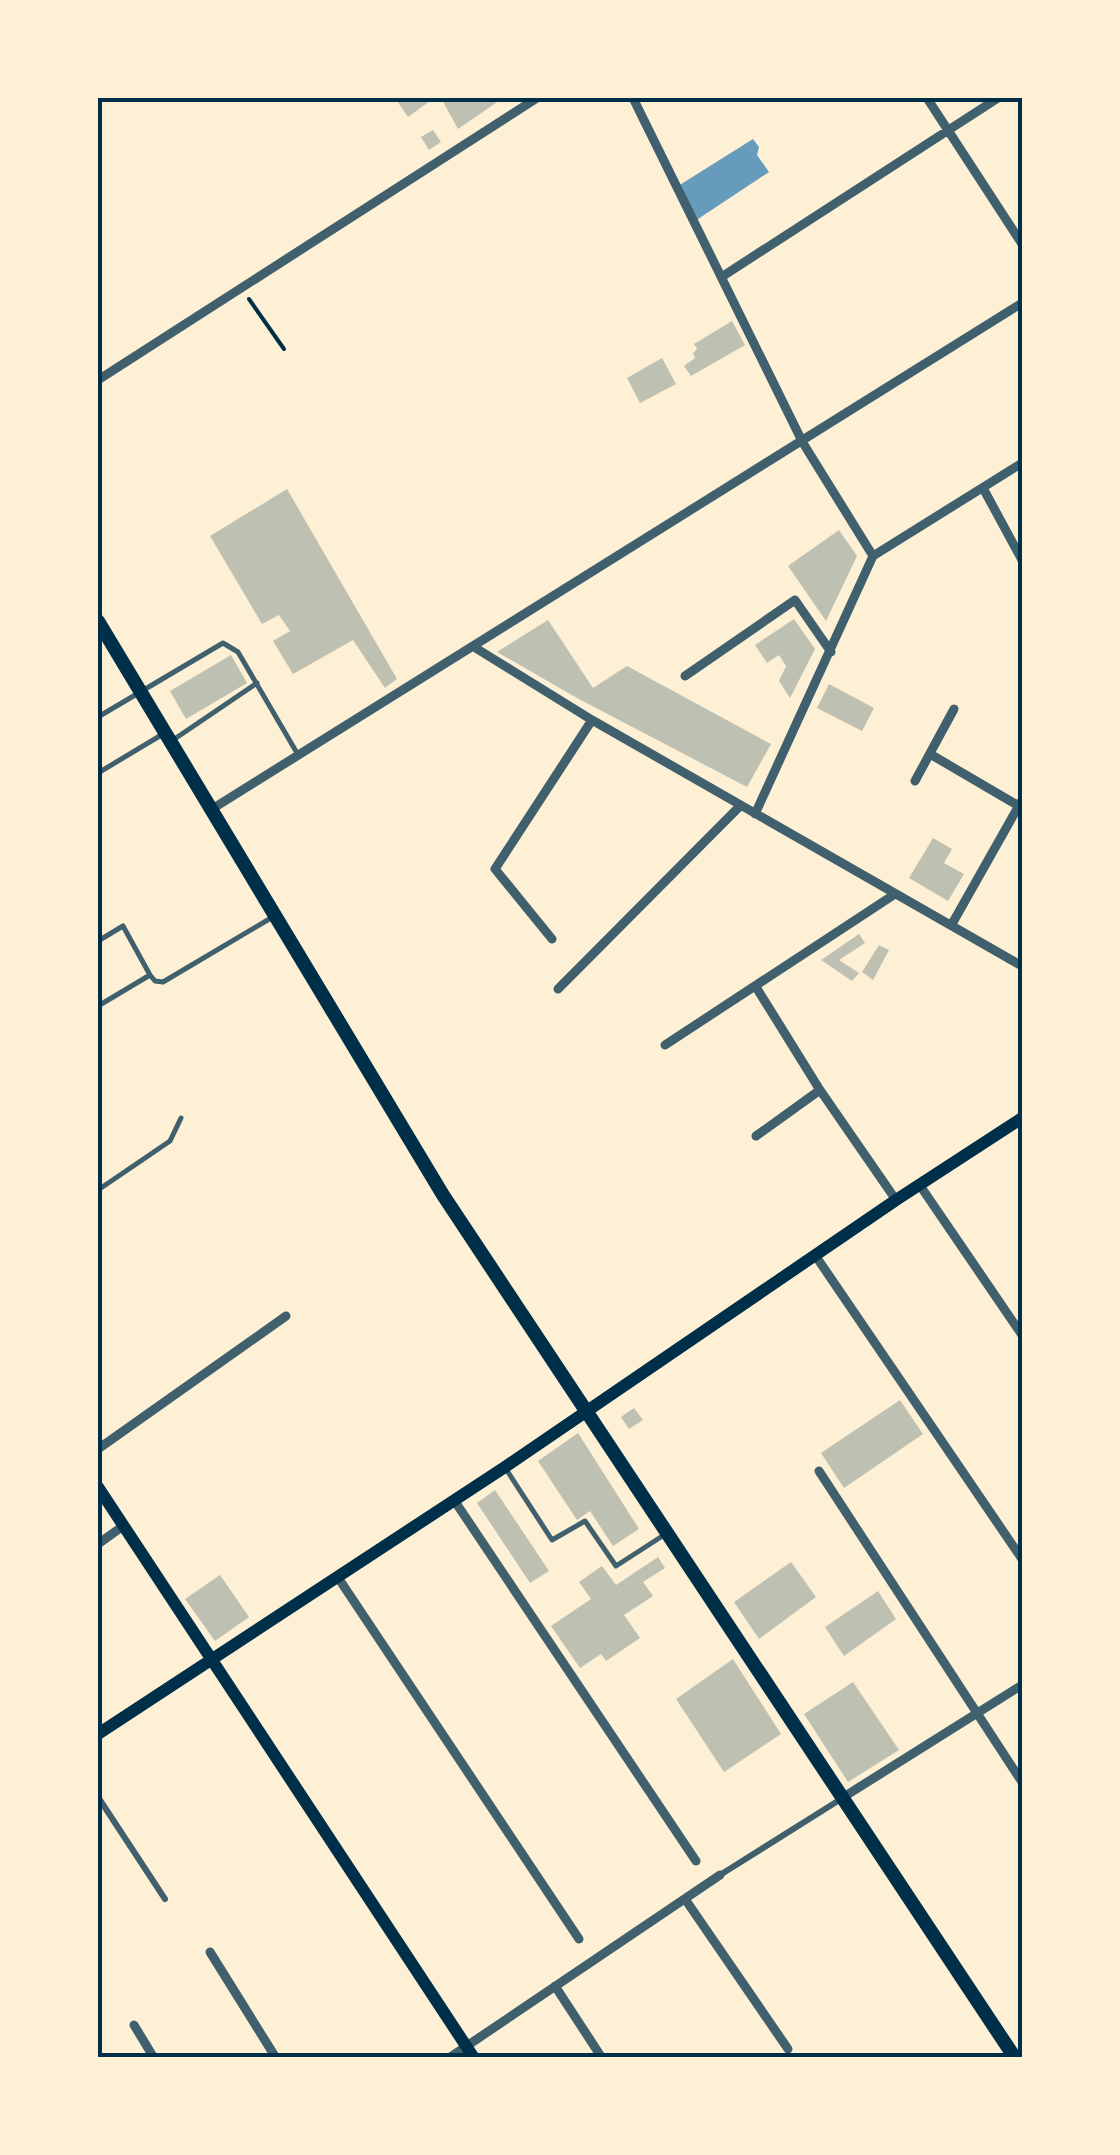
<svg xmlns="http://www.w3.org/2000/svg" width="1120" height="2155" viewBox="0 0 1120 2155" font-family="Merriweather,serif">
<rect width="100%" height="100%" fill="#fdf0d5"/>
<path fill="#669bbc" d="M753,139l6,8 -2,8 12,17 -74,49 -17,-35z"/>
<path fill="#bec0b2" d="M395,98h39l-26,19z
M441,98h62l-45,31z
M433,130l8,12 -12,8 -8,-13z
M732,321l13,24 -54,31 -7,-10 11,-8 -2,-5 4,-4 -3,-5z
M662,358l14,26 -36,19 -13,-25z
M287,489l110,190 -12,9 -32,-48 -60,34 -20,-33 17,-10 -11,-16 -17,9 -52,-88z
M839,530l18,26 -31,65 -38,-55z
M794,619l21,30 -25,49 -11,-17 7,-15 -7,-11 -12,8 -12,-18z
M548,620l45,68 34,-22 144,78 -24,43 -170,-89 -80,-46z
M231,655l16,28 -61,36 -16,-28z
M829,684l45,24 -12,23 -45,-23z
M933,838l19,11 -8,14 20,11 -16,27 -39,-23z
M859,934l6,9 -26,17 20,13 -7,8 -31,-21z
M879,945l10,5 -16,30 -11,-8z
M900,1400l23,34 -79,54 -23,-35z
M634,1408l9,12 -14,9 -8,-12z
M578,1433l61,96 -26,17 -23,-35 -13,9 -39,-59z
M495,1490l54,81 -19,12 -53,-80z
M658,1557l7,11 -22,14 10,14 -29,19 16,23 -34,23 -5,-7 -21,14 -29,-42 40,-27 -12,-17 23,-16 14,19z
M791,1562l25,35 -57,42 -25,-37z
M220,1575l29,42 -34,24 -30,-42z
M878,1591l18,28 -52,37 -19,-29z
M733,1659l48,75 -57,38 -48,-73z
M853,1682l46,68 -51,32 -44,-68z"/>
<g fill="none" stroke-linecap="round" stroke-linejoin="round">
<path stroke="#003049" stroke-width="4" d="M249,299l35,50"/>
<path stroke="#3f606c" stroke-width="5" d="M98,717l125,-74 15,9 59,101
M173,740l84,-57
M98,773l65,-39
M98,941l25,-15 27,49 5,6 8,1 108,-64
M98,1006l52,-31
M98,1190l72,-49 11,-23
M506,1469l46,71 33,-19 31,45 48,-31"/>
<path stroke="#3f606c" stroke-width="6" d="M98,1797l67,102
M720,1875l121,-76"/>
<path stroke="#3f606c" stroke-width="9" d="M633,98l170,345 70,113
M927,98l95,146
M723,276l275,-178
M98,380l439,-282
M983,488l39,72
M474,647l118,73 430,246
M685,676l110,-76 36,52
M930,754l89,52
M915,781l39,-72
M212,809l810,-506
M755,814l118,-258 149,-93
M952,924l70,-124
M552,939l-57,-70 97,-149
M756,987l64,103 76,110
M558,989l182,-183
M665,1045l230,-151
M756,1136l64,-46
M919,1184l103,151
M815,1255l207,304
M98,1449l188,-133
M819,1471l203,311
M454,1500l242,361
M98,1544l25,-18
M337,1576l242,363
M842,1798l180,-113
M685,1899l103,150
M210,1952l66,106
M555,1986l47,72
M134,2025l20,33
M449,2058l271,-183"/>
<path stroke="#003049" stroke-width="12" d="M98,1487l376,571
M98,1734l407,-267 391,-267 126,-82"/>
<path stroke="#003049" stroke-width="14" d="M98,621l345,574 572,863"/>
</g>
<rect width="1120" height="2155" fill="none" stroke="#fdf0d5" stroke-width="200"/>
<rect x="100" y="100" width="920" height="1955" fill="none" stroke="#003049" stroke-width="4"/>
</svg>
